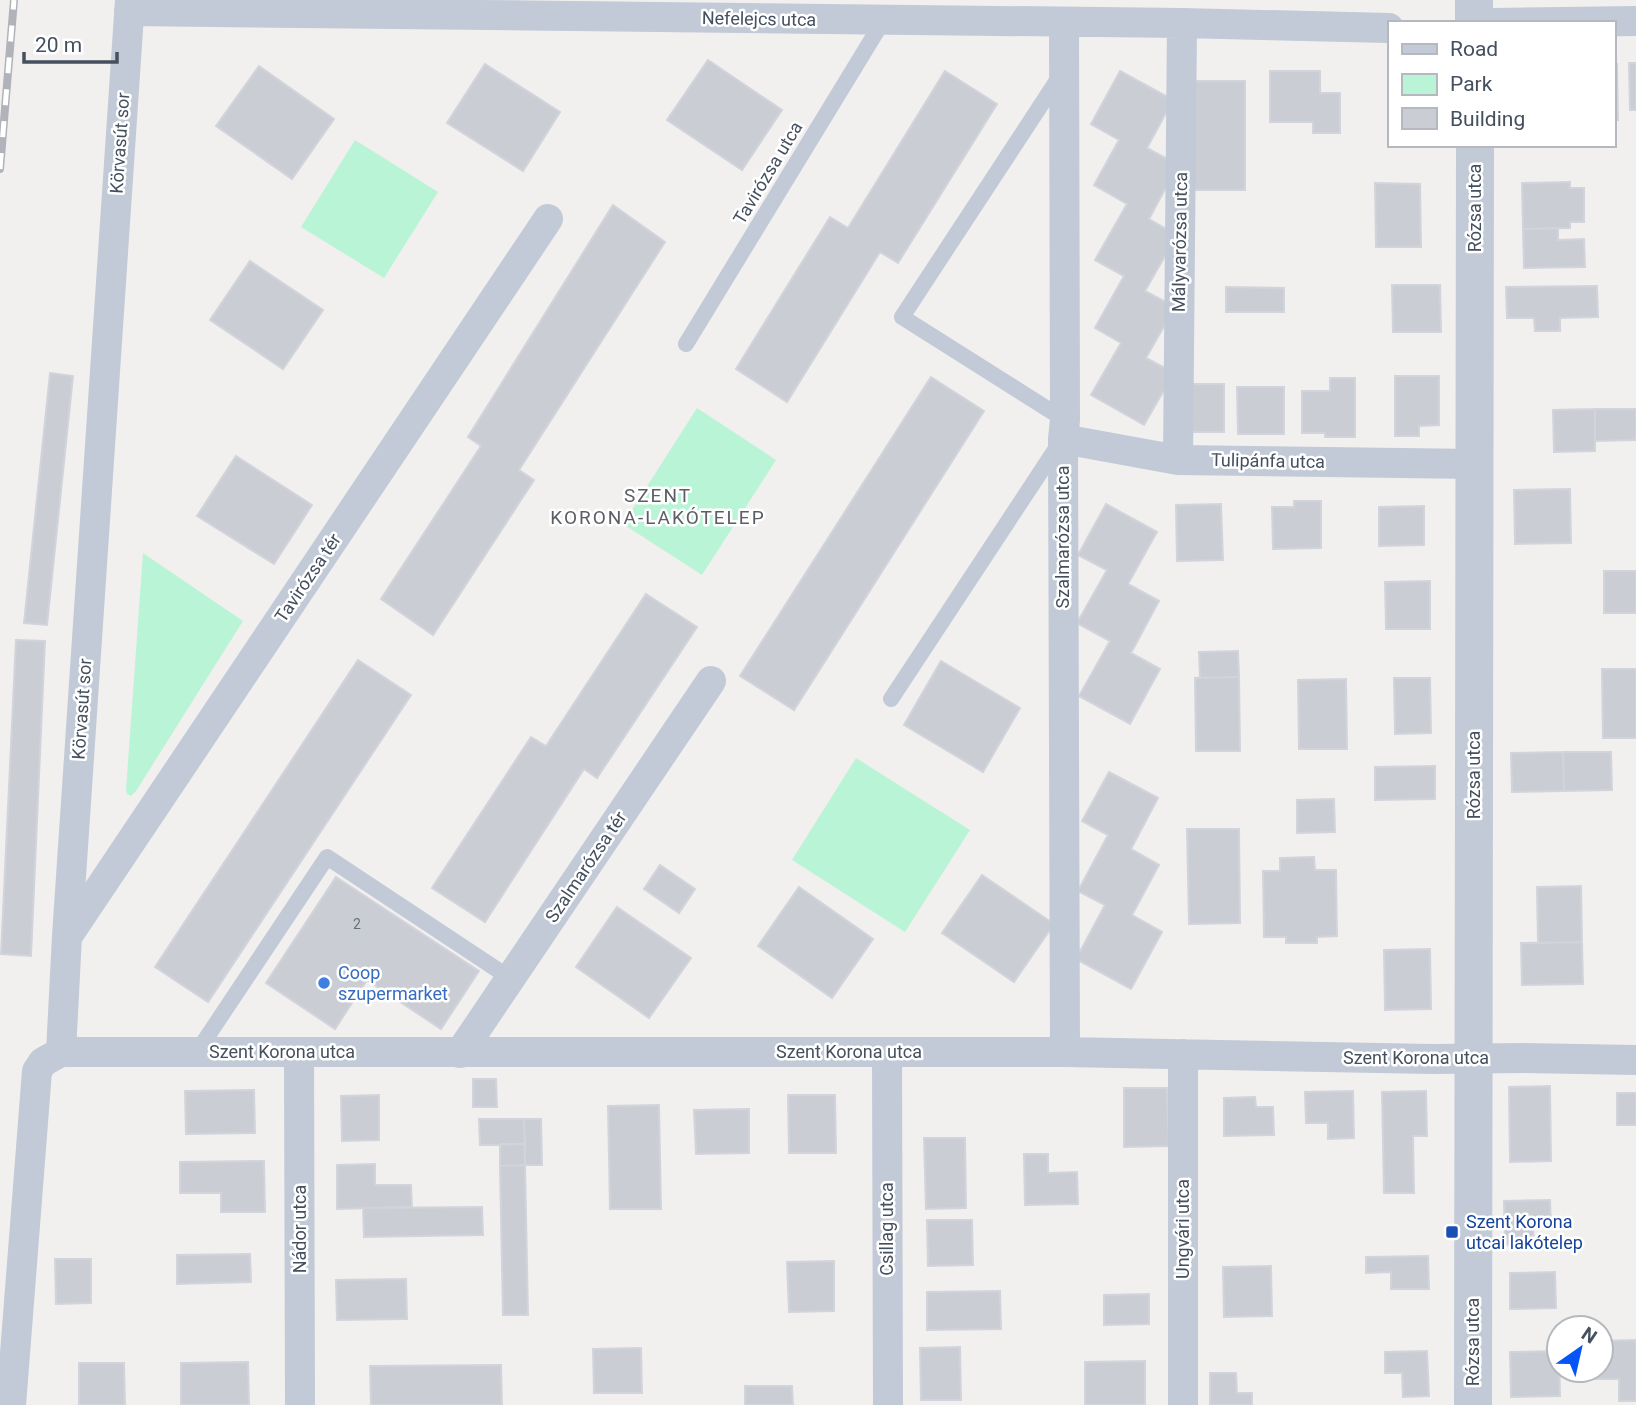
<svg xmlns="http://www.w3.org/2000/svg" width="1636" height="1405" viewBox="0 0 1636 1405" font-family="Roboto,sans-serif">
<rect width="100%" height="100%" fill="#f2efef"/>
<path fill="#b9f4d6" d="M355,140l83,52 -54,86 -83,-51z
M697,408l79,52 -74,115 -79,-51z
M143,553l100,68 -107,170 -5,5 -4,-2 -1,-4z
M856,758l114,72 -65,102 -113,-72z"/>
<path fill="#cbcdd5" stroke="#d2d4db" stroke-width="2" d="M708,60l74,50 -40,60 -75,-50z
M1629,63h7v47h-6z
M485,64l75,48 -37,59 -76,-48z
M1613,64h4l1,56h-5z
M259,66l75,53 -42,60 -76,-53z
M945,71l52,33 -99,159 -18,-11 -93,150 -51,-33 94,-152 18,11z
M1120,71l53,29 -26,48 31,17 -29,54 28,16 -32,56 30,16 -29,51 28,15 -30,52 -53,-30 30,-52 -26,-15 29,-52 -29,-16 32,-56 -33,-19 25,-45 -28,-16z
M1270,71h50v22h20v40h-27v-11h-43z
M1194,81h51v109h-51z
M1570,182v6h14v34h-14v6l-47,1 -1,-46z
M1375,183l45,1 1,63h-45z
M613,205l52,37 -146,228 15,10 -101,155 -52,-36 100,-153 -13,-9z
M1558,228v12l26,-1 1,28 -61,1 -1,-39z
M250,261l73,49 -40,59 -73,-49z
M1392,285h48l1,47h-48z
M1597,286l1,31 -38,1v13h-25l-1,-13h-27l-1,-31z
M1226,287l58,1v24h-58z
M50,373l23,3 -26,249 -23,-2z
M1395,376h44v49l-20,1v10h-24z
M931,377l53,34 -190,299 -54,-34z
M1330,378h25v59h-30v-4h-23v-42h28z
M1183,384h41v48h-41z
M1237,387h47v47h-46z
M1595,409h41v31l-41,1z
M1595,409v42l-41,1 -1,-42z
M236,456l76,49 -38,59 -77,-48z
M1570,489l1,54 -56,1 -1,-54z
M1294,501h27v47l-48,1 -1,-42h22z
M1106,504l51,28 -29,52 31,17 -28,52 29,16 -30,55 -51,-28 31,-55 -33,-18 30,-53 -29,-15z
M1221,504l2,56 -46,1 -1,-56z
M1424,506v39l-45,1v-39z
M1604,571h32v42h-32z
M1430,581v48h-44l-1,-47z
M646,594l51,33 -100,151 -13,-9 -99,153 -53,-34 99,-151 15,9z
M16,640l29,1 -14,315 -30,-2z
M1238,651l1,26 -39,1 -1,-26z
M358,660l53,35 -203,307 -53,-35z
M941,661l79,47 -37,64 -79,-47z
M1602,669h34v69h-33z
M1239,677l1,74h-44l-1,-73z
M1394,678h36l1,55 -36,1z
M1346,679l1,70h-48l-1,-69z
M1563,752l1,39 -52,1 -1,-39z
M1563,752h48l1,38 -48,1z
M1435,766v33l-60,1v-33z
M1109,772l49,26 -27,51 28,16 -27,50 30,17 -31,57 -55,-30 29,-54 -27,-14 30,-56 -26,-14z
M1334,799l1,33 -38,1v-33z
M1187,829h52l1,94 -51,1z
M1314,857l1,13h21l1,66 -20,1v6h-31v-6h-22l-1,-66h17v-13z
M660,865l35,24 -16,24 -35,-24z
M982,875l72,49 -40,58 -72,-49z
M336,877l143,94 -38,58 -74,-49 -32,49 -69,-46z
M1581,886l1,56 -44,1 -1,-56z
M799,887l74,52 -41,59 -74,-52z
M617,907l74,51 -42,60 -73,-51z
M1582,942l1,42 -61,1 -1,-42z
M1430,949l1,60 -46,1 -1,-60z
M473,1079h23l1,28h-24z
M1550,1086l1,75 -41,1 -1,-75z
M1124,1088h43l2,58 -45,1z
M254,1090l1,43 -69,1 -1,-43z
M1353,1091l1,47 -26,1v-16h-22l-1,-31z
M1426,1091l1,45h-14l1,57h-30l-2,-101z
M1617,1093h19v32h-19z
M379,1095v45l-37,1 -1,-45z
M788,1095h47l1,58h-47z
M1255,1097l1,10h17l1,28 -50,1v-38z
M659,1105l2,104h-51l-2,-103z
M749,1109v44l-53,1 -2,-44z
M479,1119h45l1,25 -45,1z
M524,1119h17l1,46h-17z
M924,1138h41l1,70 -40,1z
M500,1144h25v21l-25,1z
M1024,1154h24v19l29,-1 1,32 -53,1z
M264,1161l1,51h-44v-19h-41v-31z
M375,1164v21h36l1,22 -75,2v-44z
M525,1165l3,150h-25l-3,-149z
M1550,1200l1,27h-18l1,17 -29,1 -1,-44z
M482,1207l1,28 -119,2 -1,-29z
M927,1220h45l1,45 -45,1z
M250,1254l1,28 -74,2v-29z
M1428,1256l1,33h-38v-17l-25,1v-16z
M55,1259h36v44l-35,1z
M834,1261v50l-45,1 -2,-50z
M1271,1266l1,50 -48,1 -1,-50z
M1555,1272l1,36 -46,1v-36z
M406,1279l1,40 -70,1 -1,-40z
M1000,1291l1,38 -74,1v-38z
M1149,1294v30l-45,1v-30z
M1636,1340v61h-17v-22h-38v-9h20v-29z
M960,1347l1,53h-40l-1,-52z
M641,1348l1,45h-48l-1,-44z
M1427,1351l2,45 -26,1 -1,-24h-17v-21z
M1559,1351l1,45 -49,1 -1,-45z
M1145,1361v44h-60v-43z
M248,1362l1,43h-68v-42z
M79,1363h45l1,42h-46z
M501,1365l1,40h-131l-1,-39z
M1210,1373h26l1,20h15v12h-42z
M745,1386h47l1,19h-48z"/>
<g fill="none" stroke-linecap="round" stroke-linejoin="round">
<path stroke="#c1cad6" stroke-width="16" d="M1060,76l-158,241 163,103
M686,344l197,-323
M891,699l168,-255
M197,1052l130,-195 183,121"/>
<path stroke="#c1cad6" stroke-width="30" d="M129,11l1053,12 207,5
M1064,22l1,398 -2,19 2,613
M1492,23l144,-2
M1063,439l115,21 297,4
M1178,460l4,-437
M69,934l479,-715
M61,1052l6,-116 63,-936
M887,1052l1,353
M299,1053l1,352
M460,1053l251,-372
M1183,1054v351
M11,1405l26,-334 6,-9 18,-10h1004l367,7 92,-1 112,2"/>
<path stroke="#c1cad6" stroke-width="38" d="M1474,0v23
M1473,1405l2,-1260"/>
<defs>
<path id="rail" d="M0,169l14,-169"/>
</defs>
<use href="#rail" stroke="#b1b3ba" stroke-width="8"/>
<use href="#rail" stroke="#fff" stroke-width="5" stroke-dasharray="16" stroke-linecap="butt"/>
</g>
<circle fill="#3f7fe0" stroke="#fff" stroke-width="2.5" cx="324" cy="983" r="7"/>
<rect fill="#1a4fb4" stroke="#fff" stroke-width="2.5" x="1445" y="1225" width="14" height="14" rx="3.5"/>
<g text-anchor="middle" stroke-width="5" stroke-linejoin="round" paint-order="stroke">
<g font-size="14" fill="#666f7c">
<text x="357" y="929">2</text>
</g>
<g font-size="18" fill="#45505f" stroke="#fff">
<text transform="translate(759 19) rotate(1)" y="6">Nefelejcs utca</text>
<text transform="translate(120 143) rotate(-86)" y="6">Körvasút sor</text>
<text transform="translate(768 173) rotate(-59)" y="6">Tavirózsa utca</text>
<text transform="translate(1475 208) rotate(-90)" y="6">Rózsa utca</text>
<text transform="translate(1180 242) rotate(-89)" y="6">Mályvarózsa utca</text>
<text transform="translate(1268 461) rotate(1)" y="6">Tulipánfa utca</text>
<text transform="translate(1063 537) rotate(-90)" y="6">Szalmarózsa utca</text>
<text transform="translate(308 578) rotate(-56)" y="6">Tavirózsa tér</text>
<text transform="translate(82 709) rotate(-86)" y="6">Körvasút sor</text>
<text transform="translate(1474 775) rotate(-90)" y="6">Rózsa utca</text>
<text transform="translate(586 867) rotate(-56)" y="6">Szalmarózsa tér</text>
<text x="282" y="1058">Szent Korona utca</text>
<text x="849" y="1058">Szent Korona utca</text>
<text x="1416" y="1064">Szent Korona utca</text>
<text transform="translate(300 1229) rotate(-90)" y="6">Nádor utca</text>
<text transform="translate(887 1229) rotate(-90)" y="6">Csillag utca</text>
<text transform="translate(1183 1229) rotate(-90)" y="6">Ungvári utca</text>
<text transform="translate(1473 1342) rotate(-90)" y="6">Rózsa utca</text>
</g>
<g font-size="18" fill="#366cbe" stroke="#fff" text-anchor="start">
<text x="338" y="979">Coop<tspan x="338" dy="21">szupermarket</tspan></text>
</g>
<g font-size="18" fill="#164399" stroke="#fff" text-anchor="start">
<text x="1466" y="1228">Szent Korona<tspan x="1466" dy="21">utcai lakótelep</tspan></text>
</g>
<g font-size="19" letter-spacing="2" fill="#5b5e65" stroke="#fff">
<text x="658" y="502">SZENT<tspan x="658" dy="22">KORONA-LAKÓTELEP</tspan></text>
</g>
</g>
<rect x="1388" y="21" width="228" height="126" fill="#ffffff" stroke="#b5b9bf" stroke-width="2"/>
<rect x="1402" y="44" width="35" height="10" fill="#c1cad6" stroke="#b5b9bf" stroke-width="2"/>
<text x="1450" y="56" font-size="21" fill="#45505f">Road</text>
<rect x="1402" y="74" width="35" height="21" fill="#b9f4d6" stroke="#b5b9bf" stroke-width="2"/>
<text x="1450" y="91" font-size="21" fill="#45505f">Park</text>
<rect x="1402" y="108" width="35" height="21" fill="#cbcdd5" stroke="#b5b9bf" stroke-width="2"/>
<text x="1450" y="126" font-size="21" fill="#45505f">Building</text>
<g transform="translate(1580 1349) rotate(34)"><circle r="33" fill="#ffffff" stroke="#b5b9bf" stroke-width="2"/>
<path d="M0-5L12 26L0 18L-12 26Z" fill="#0555f6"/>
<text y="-10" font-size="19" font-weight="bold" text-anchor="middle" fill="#45505f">N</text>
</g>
<path d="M24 52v10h93v-10" fill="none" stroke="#45505f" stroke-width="3.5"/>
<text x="35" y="52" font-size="21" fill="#45505f" stroke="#ffffff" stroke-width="5" paint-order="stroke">20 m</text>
</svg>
